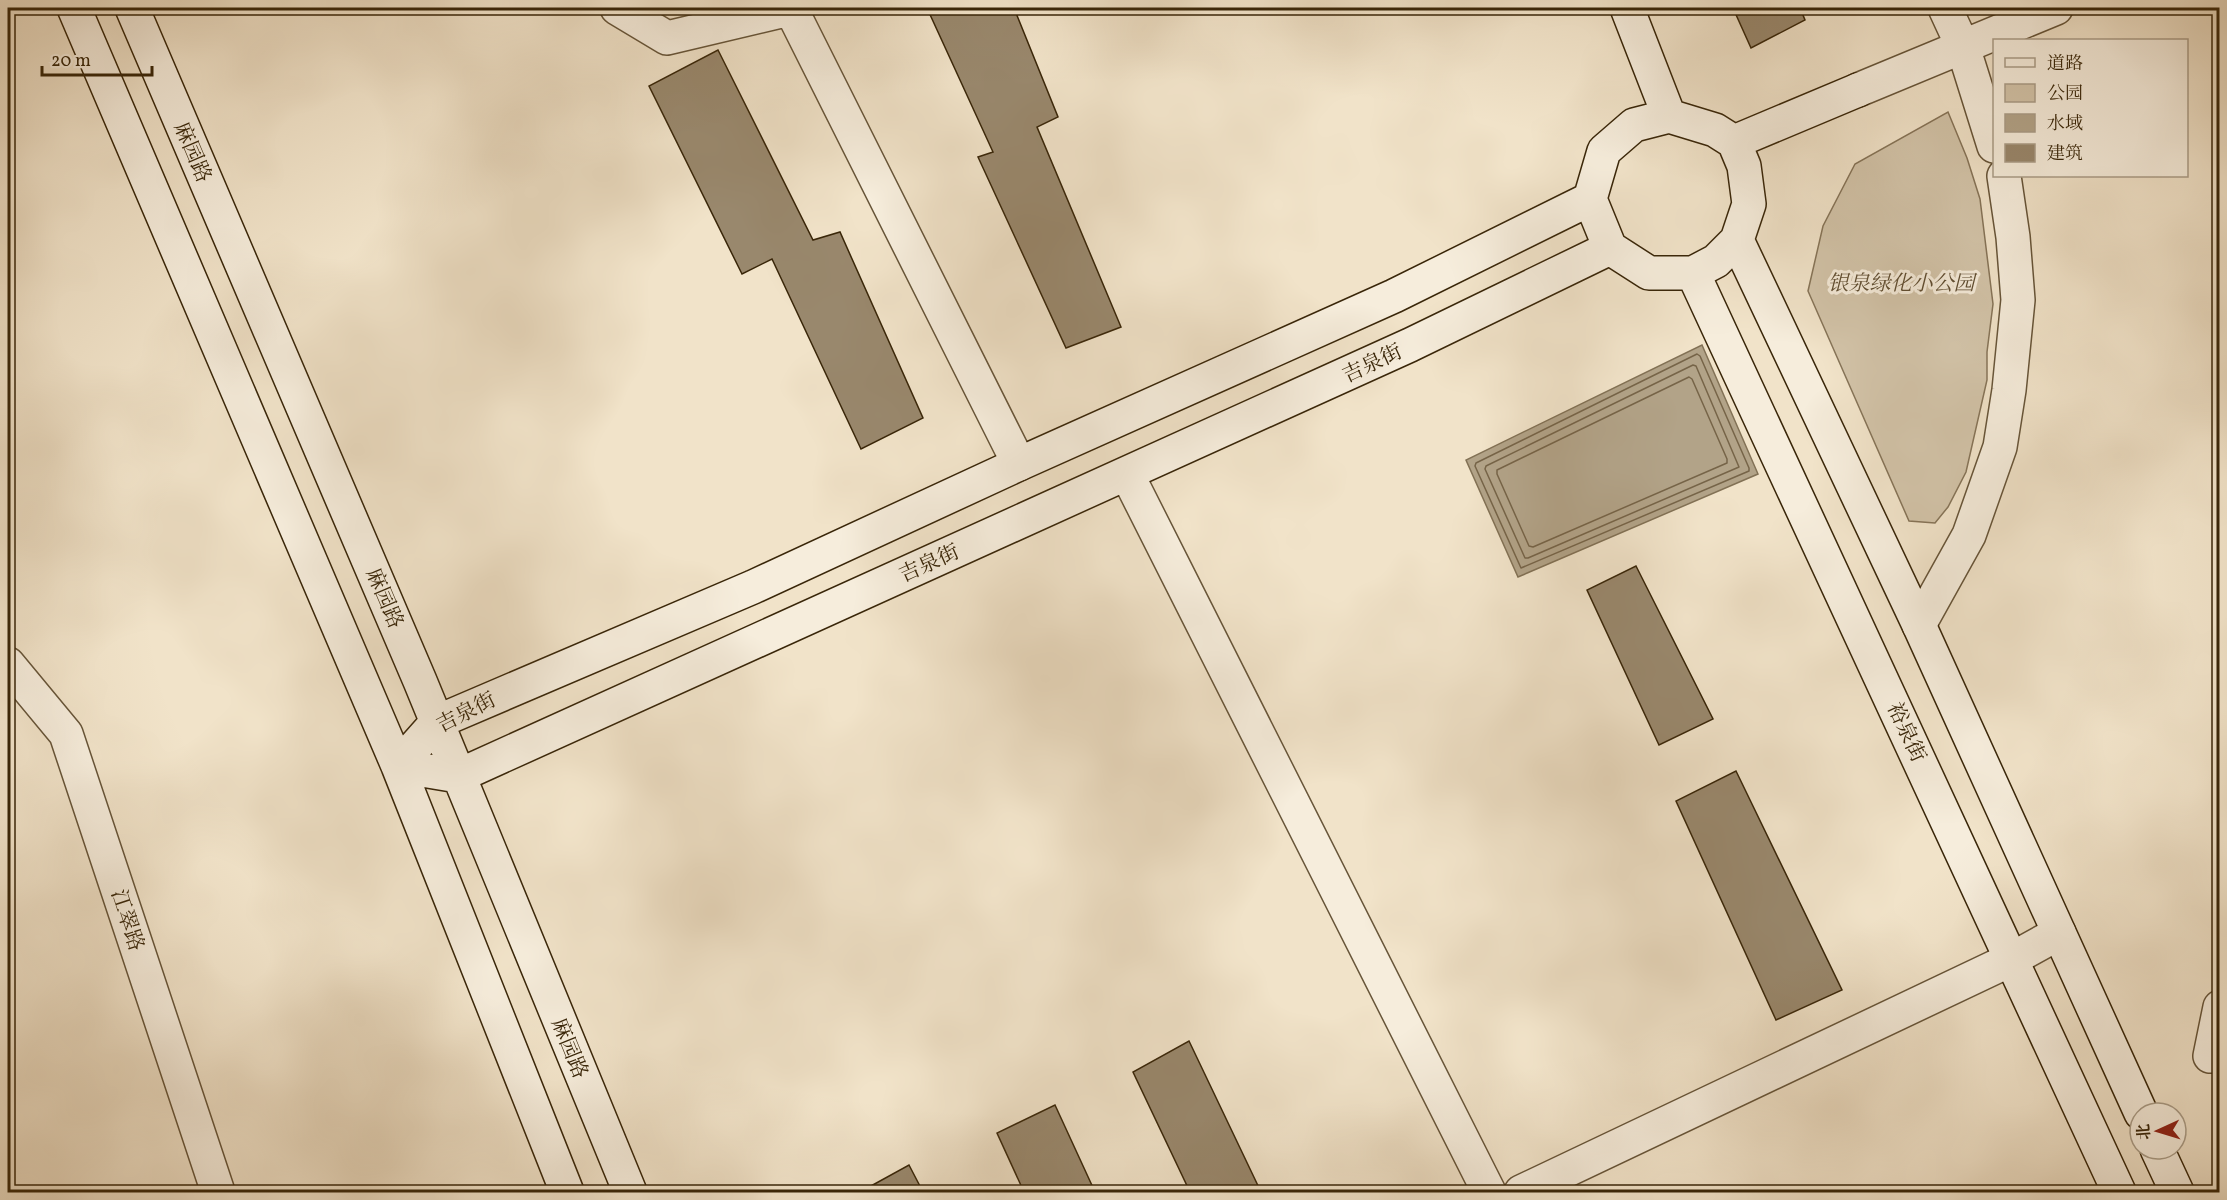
<svg xmlns="http://www.w3.org/2000/svg" width="2227" height="1200" viewBox="0 0 2227 1200" font-family="Vollkorn,'Noto Serif SC',serif">
<rect width="100%" height="100%" fill="#f1e3c9"/>
<filter id="stains"><feTurbulence type="fractalNoise" baseFrequency=".00333" numOctaves="4"/><feColorMatrix values="0 0 0 0 .2 0 0 0 0 .09 0 0 0 0 .02 0 0 0 .5 -.17"/></filter>
<radialGradient id="worn" r=".72"><stop offset=".6" stop-color="#630" stop-opacity="0"/><stop offset="1" stop-color="#630" stop-opacity=".3"/></radialGradient>
<path fill="#d2c3a8" stroke="#867458" stroke-width="1.5" d="M1948,112l19,46 13,41 13,105 -6,48v28l-21,92 -18,35 -13,16 -26,-2 -101,-230 15,-65 32,-62z"/>
<path fill="#b2a388" stroke="#827155" stroke-width="1.5" d="M1702,345l56,129 -240,103 -52,-117z"/>
<g fill="none" stroke-linecap="round" stroke-linejoin="round">
<path stroke="#766448" stroke-width="1.5" d="M1697,354l3,2 49,112v3l-228,97 -46,-102 1,-3z
M1693,365l3,1 43,101 -211,91h-3l-40,-89 1,-3z
M1689,377l3,2 35,80v4l-194,84 -4,-1 -32,-72v-4z"/>
</g>
<path fill="#99886d" stroke="#392609" stroke-width="1.5" d="M927,8h87l44,109 -21,10 84,200 -55,21 -88,-191 15,-5z
M1733,8h67l5,12 -54,28z
M718,50l95,190 27,-8 83,186 -62,31 -89,-190 -30,15 -93,-188z
M1636,566l77,153 -54,26 -72,-155z
M1736,771l106,219 -66,30 -100,-219z
M1189,1041l72,151h-71l-57,-120z
M1055,1105l40,87h-71l-27,-59z
M909,1165l14,27h-63z"/>
<g fill="none" stroke-linecap="round" stroke-linejoin="round">
<defs>
<path id="street" d="M617,8l50,30 127,-30
M1945,8l18,39 31,99
M791,9l228,455
M1858,90l198,-82
M1127,474l362,718
M1919,625l50,-90 31,-88 9,-57 9,-90 -5,-63 -9,-61
M8,664l58,70 152,458
M2210,1056l10,-49
M1521,1192l491,-233 47,-26"/>
<path id="secondary" d="M74,8l324,758 169,426
M132,8l288,673 210,511
M1627,8l42,108
M1669,116l46,14 19,12 10,24 5,38 -12,36 -21,21 -23,12h-44l-39,-25 -20,-49 14,-48 30,-26z
M1734,142l124,-52
M1737,240l182,385 222,488
M1693,273l426,919
M398,766l60,10 952,-431 200,-97
M398,766l39,-44 316,-135 266,-123 375,-168 196,-97
M2157,1149l20,43"/>
</defs>
<use href="#street" stroke="#675539" stroke-width="36"/>
<use href="#secondary" stroke="#392609" stroke-width="36"/>
<use href="#street" stroke="#f6eddc" stroke-width="33"/>
<use href="#secondary" stroke="#f6eddc" stroke-width="33"/>
</g>
<g text-anchor="middle" stroke-width="6" stroke-linejoin="round" paint-order="stroke">
<g font-size="21" fill="#392609" stroke="#f6eddc">
<text transform="translate(193 152) rotate(67)" y="7">麻园路</text>
<text transform="translate(1372 363) rotate(-25)" y="7">吉泉街</text>
<text transform="translate(929 563) rotate(-24)" y="7">吉泉街</text>
<text transform="translate(385 598) rotate(67)" y="7">麻园路</text>
<text transform="translate(466 712) rotate(-27)" y="7">吉泉街</text>
<text transform="translate(1907 732) rotate(65)" y="7">裕泉街</text>
<text transform="translate(128 920) rotate(72)" y="7">江翠路</text>
<text transform="translate(570 1048) rotate(68)" y="7">麻园路</text>
</g>
<g font-size="21" font-style="italic" fill="#5f4d31" stroke="#f6eddc">
<text x="1901" y="290">银泉绿化小公园</text>
</g>
</g>
<rect width="2227" height="1200" fill="none" stroke="#f1e3c9" stroke-width="30"/>
<rect x="9" y="9" width="2209" height="1182" fill="none" stroke="#392609" stroke-width="3"/>
<rect x="15" y="15" width="2197" height="1170" fill="none" stroke="#392609" stroke-width="1.5"/>
<rect x="1993" y="39" width="195" height="138" fill="#f6eddc" stroke="#aa9d88" stroke-width="1.5"/>
<rect x="2005" y="58" width="30" height="9" fill="#f6eddc" stroke="#aa9d88" stroke-width="1.5"/>
<text x="2047" y="69" font-size="18" fill="#392609">道路</text>
<rect x="2005" y="84" width="30" height="18" fill="#d2c3a8" stroke="#aa9d88" stroke-width="1.5"/>
<text x="2047" y="99" font-size="18" fill="#392609">公园</text>
<rect x="2005" y="114" width="30" height="18" fill="#b2a388" stroke="#aa9d88" stroke-width="1.5"/>
<text x="2047" y="129" font-size="18" fill="#392609">水域</text>
<rect x="2005" y="144" width="30" height="18" fill="#99886d" stroke="#aa9d88" stroke-width="1.5"/>
<text x="2047" y="159" font-size="18" fill="#392609">建筑</text>
<g transform="translate(2158 1131) rotate(266)"><circle r="28" fill="#f6eddc" stroke="#aa9d88" stroke-width="1.5"/>
<path d="M0-4.5L10 22L0 15L-10 22Z" fill="#8f2418"/>
<text y="-9" font-size="16" font-weight="bold" text-anchor="middle" fill="#392609">北</text>
</g>
<path d="M42 66v9h110v-9" fill="none" stroke="#392609" stroke-width="3"/>
<text x="51" y="66" font-size="18" fill="#392609" stroke="#f6eddc" stroke-width="4.5" paint-order="stroke">20 m</text>
<rect width="100%" height="100%" filter="url(#stains)"/>
<rect width="100%" height="100%" fill="url(#worn)"/>
</svg>
